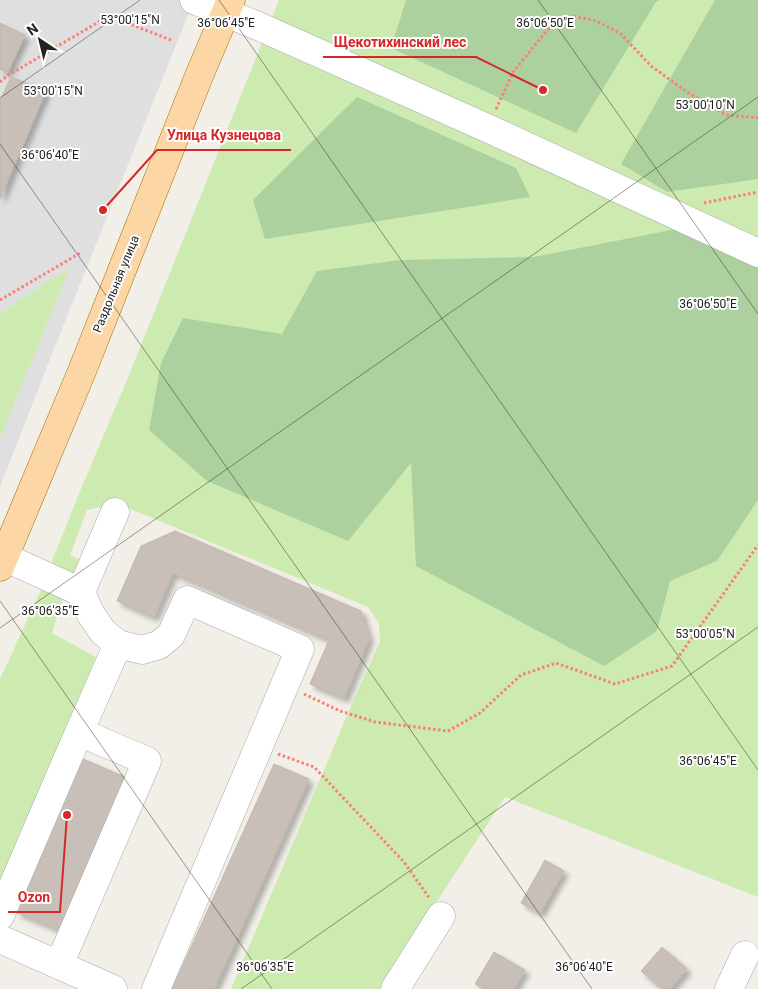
<svg xmlns="http://www.w3.org/2000/svg" width="758" height="989" viewBox="0 0 758 989" font-family="Roboto,sans-serif">
<defs>
<filter id="shadow"><feDropShadow dx="4.5" dy="4.5" stdDeviation="2.5" flood-color="#0004"/></filter>
</defs>
<rect width="100%" height="100%" fill="#f2efe9"/>
<path fill="#e0dfdf" d="M0,0h194l-142,354 -52,133z"/>
<path fill="#cdebb0" d="M279,0h479v897l-253,-100 -125,192h-149l120,-283 29,-64 -1,-18 -11,-17 -250,-103 -31,6 -17,45 12,6 -6,18 -26,-13 33,-82 44,-104z
M70,267l-70,171v-125z
M41,590l22,8 -11,35 44,24 -96,232v-210z"/>
<path fill="#add19e" d="M406,0h254l-4,2 -80,131 -185,-85z
M715,0h43v179l-91,13 -46,-28z
M357,97l159,71 14,29 -265,42 -12,-39z
M676,229l82,39v232l-41,61 -47,20 -13,50 -53,35 -188,-100 -5,-103 -63,78 -141,-60 -58,-51 12,-67 22,-45 99,16 35,-63 83,-11 134,-3z"/>
<path fill="#c7bfb8" stroke="#c4b6ab" filter="url(#shadow)" d="M0,23l25,12 -17,37 -8,-3z
M11,77l35,14 -46,108v-98z
M175,531l186,80 8,28 -25,59 -34,-14 19,-44 -156,-67 -19,44 -37,-16 24,-55z
M81,758l44,19 -66,153 -43,-18z
M274,764l35,15 -95,210h-42z
M545,860l19,11 -24,42 -19,-10z
M662,947l25,22 -17,20h-8l-21,-18z
M494,952l31,18 -11,19h-30l-9,-5z"/>
<g fill="none" stroke-linecap="round" stroke-linejoin="round">
<defs>
<path id="minor" d="M194,0l64,26 229,102 271,125
M4,557l77,35 9,21 13,19 15,12 24,6 17,-5 12,-10 16,-35 113,49 -144,340
M81,592l34,-80
M0,916l67,-156 51,-116
M0,939l113,50
M59,965l88,-204 -68,-29
M395,989l46,-73
M729,989l16,-34"/>
<path id="major" d="M0,567l82,-196 117,-295 32,-76"/>
</defs>
<use href="#minor" stroke="#a9a9a9" stroke-width="29"/>
<use href="#major" stroke="#a06b00" stroke-width="29"/>
<path stroke="#fa8072" stroke-width="3" stroke-dasharray="2.5 2.5" stroke-linecap="butt" d="M0,82l7,-6 95,-56 15,-1 54,21
M496,109l17,-37 36,-44 24,-12 23,5 24,12 31,33 36,26 39,23 32,3
M704,203l54,-11
M0,300l82,-48
M304,694l36,17 35,11 73,9 32,-18 41,-38 35,-12 59,21 57,-18 86,-121
M278,754l36,13 90,95 26,37"/>
<use href="#minor" stroke="#fff" stroke-width="28"/>
<use href="#major" stroke="#fcd6a4" stroke-width="28"/>
</g>
<path fill="none" stroke="#222" stroke-width="1" stroke-opacity="0.45" d="M219,0l539,770M538,0l220,314M0,98l140,-98M0,144l592,845M0,601l272,388M0,628l758,-531M241,989l517,-362"/>
<g text-anchor="middle" stroke-width="4" stroke-linejoin="round" paint-order="stroke">
<g font-size="12" fill="#222" stroke="#fff">
<text transform="translate(116 284) rotate(-68)" y="4">Раздольная улица</text>
</g>
</g>
<g font-size="12" text-anchor="middle" fill="#222" stroke="#fff" stroke-width="4" stroke-linejoin="round" paint-order="stroke">
<text x="130" y="24">53°00'15"N</text>
<text x="226" y="27">36°06'45"E</text>
<text x="545" y="27">36°06'50"E</text>
<text x="53" y="95">53°00'15"N</text>
<text x="705" y="109">53°00'10"N</text>
<text x="50" y="159">36°06'40"E</text>
<text x="708" y="308">36°06'50"E</text>
<text x="50" y="615">36°06'35"E</text>
<text x="705" y="638">53°00'05"N</text>
<text x="708" y="765">36°06'45"E</text>
<text x="265" y="971">36°06'35"E</text>
<text x="584" y="971">36°06'40"E</text>
</g>
<path fill="none" stroke="#d62828" stroke-width="2" d="M543 90L476 57H323M103 210L157 150H291M67 815L60 912H8"/>
<g fill="#d62828" stroke="#fff" stroke-width="2">
<circle cx="543" cy="90" r="5"/>
<circle cx="103" cy="210" r="5"/>
<circle cx="67" cy="815" r="5"/>
</g>
<g font-size="14" text-anchor="middle" font-weight="bold" fill="#d62828" stroke="#fff" stroke-width="4" stroke-linejoin="round" paint-order="stroke">
<text x="400" y="47">Щекотихинский лес</text>
<text x="224" y="140">Улица Кузнецова</text>
<text x="34" y="902">Ozon</text>
</g>
<g transform="translate(40 40) rotate(325)" stroke="#ffffff" stroke-width="4" paint-order="stroke">
<path d="M0-4L9 19L0 12L-9 19Z" fill="#222222"/>
<text y="-8" font-size="14" font-weight="bold" text-anchor="middle" fill="#222222">N</text>
</g>
</svg>
